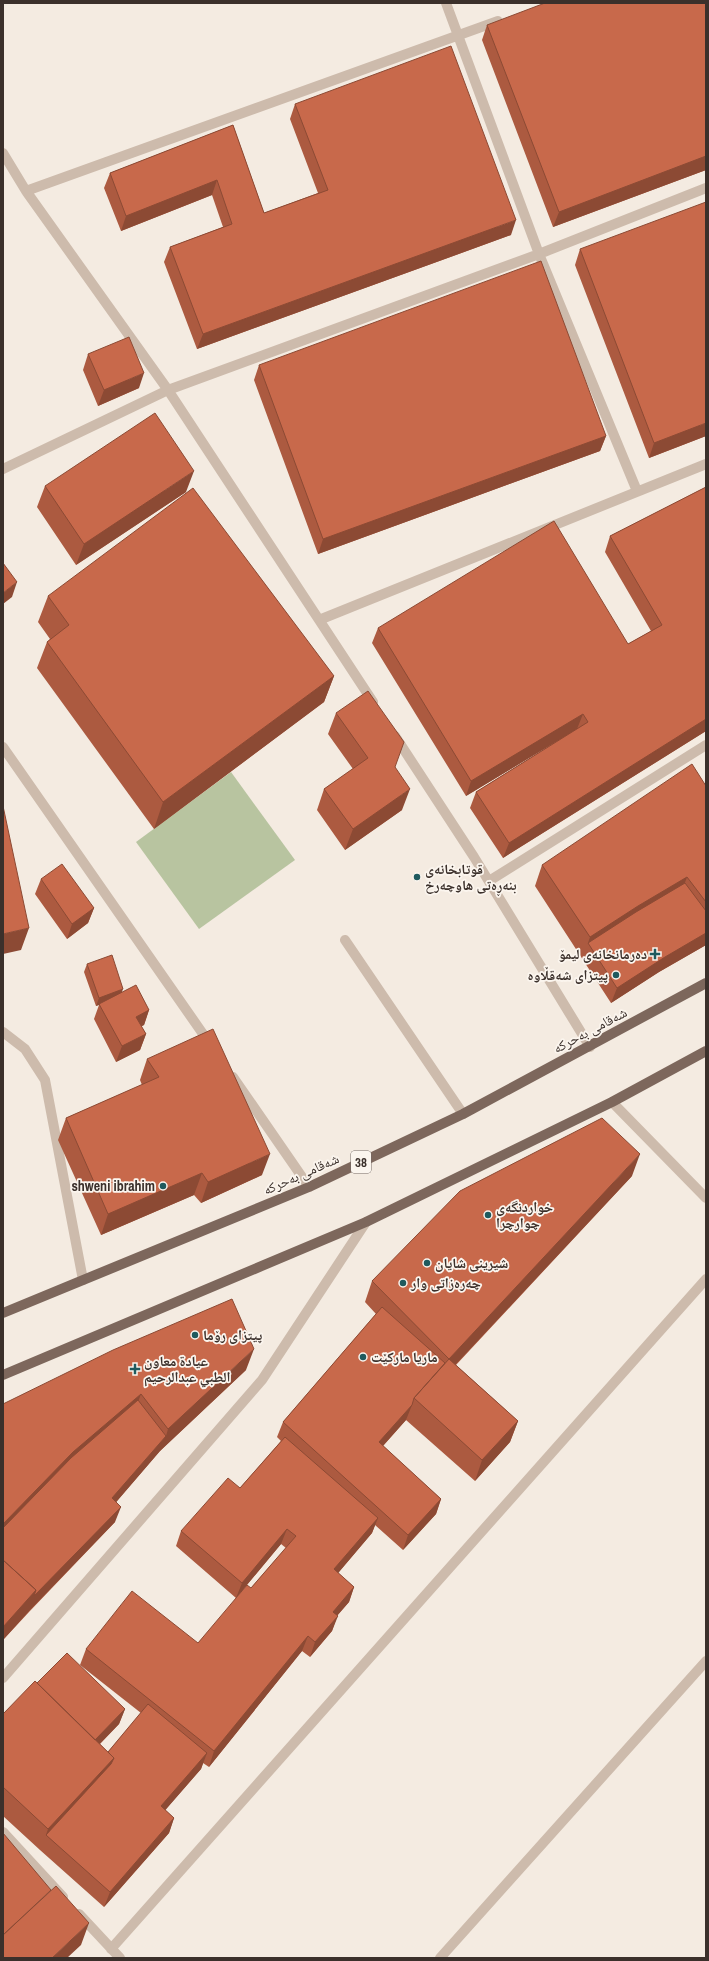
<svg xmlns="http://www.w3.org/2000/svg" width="709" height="1961" viewBox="0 0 709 1961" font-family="'Archivo Narrow','Noto Naskh Arabic',sans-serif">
<rect width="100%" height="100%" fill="#f4ebe1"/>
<path fill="#b8c4a0" d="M231,772l64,88 -96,69 -63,-87z"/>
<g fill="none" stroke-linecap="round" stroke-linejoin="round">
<path stroke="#cdbbac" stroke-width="10" d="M345,940l118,174"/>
<path stroke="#cdbbac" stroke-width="10" d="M446,3l93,251 98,237
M3,153l23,38 142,199 205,312
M26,191l472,-170
M3,469l165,-79 371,-136 167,-66
M319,620l387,-156
M395,736l79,121 116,190
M3,747l207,297
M489,881l217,-136
M3,1032l22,17 20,31 38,200
M233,1077l76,110
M612,1102l94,96
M3,1678l259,-298 104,-158
M3,1832l60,65
M79,1914l41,44
M111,1949l595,-670
M440,1958l266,-297"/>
<path stroke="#7d675c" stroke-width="10" d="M3,1313l306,-126 154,-73 243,-131
M3,1375l363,-153 246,-120 94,-51"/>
</g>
<path fill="#ac5a40" d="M706,3v167l-153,57 -71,-187 5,-15z
M295,104l216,131 -314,114 -33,-87 6,-15 53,-20 -11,-32 -91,36 -17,-43 6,-15 123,-48 31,88 54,-20 -28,-74z
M580,249l126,187 -57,22 -74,-193z
M88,354l51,34 -41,18 -15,-36z
M259,365l347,71 -6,15 -282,103 -64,-174z
M45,486l141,6 -110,73 -39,-58z
M706,487v244l-203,127 -33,-50 6,-16 83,-52 -93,56 -94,-153 6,-15 250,16 23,-13 -46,-79 5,-16z
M48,596l286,80 -10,26 -170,127 -117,-161 10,-26 3,-3 -12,-17z
M336,713l59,54 7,43 -57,40 -28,-40 7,-21 29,-20 -25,-35z
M706,786v159l-47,27 -48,31 -76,-117 7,-21z
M41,879l53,29 -6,15 -21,16 -32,-45z
M87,964l35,28 27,18 -5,15 -3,1 5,8 -6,16 -24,12 -22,-43 5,-14 -3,1 -12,-34z
M147,1059l115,116 -61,28 -7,-8 -93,40 -43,-95 8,-22 76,-33 -2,-5z
M632,1176l-176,189 62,56 -8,21 -35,39 -69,-61 -23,26 58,53 -5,15 -33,36 -28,-25 -3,8 -34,40 16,14 -5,15 -12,14 -5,15 -22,26 -8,-6 -93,116 -6,-4 -2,6 -36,41 9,8 -5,15 -65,74 -64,-57 -37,-34v-102l34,-31 88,26 -6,15 -19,20 8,8 33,-39 -61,-48 6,-16 112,-6 53,-55 35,-40 -5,-4 -45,54 -60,-52 5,-15 59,-43 41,-47 -4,-4 6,-15 93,-108 -11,-12 7,-21z
M246,1370l-86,81 -44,51 -1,20 -86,90 -26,28v-236z"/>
<path fill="#8c4a34" d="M706,156v14l-153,57 6,-15z
M217,180l-5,15 -91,36 5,-15z
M516,220l-5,15 -314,114 6,-15z
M144,373l-5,15 -41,18 6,-16z
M706,423v13l-57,22 5,-15z
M606,436l-6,15 -282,103 5,-15z
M194,471l-8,21 -110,73 8,-21z
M17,582l-5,15 -9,7v-11z
M334,676l-10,26 -170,127 9,-27z
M583,714l-6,15 -111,67 5,-15z
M706,719v12l-203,127 6,-15z
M410,789l-8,21 -57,40 8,-21z
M687,877l-8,22 -91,44 2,-6 48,-31z
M94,908l-6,15 -21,16 5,-15z
M29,928l-8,22 -18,4v-20z
M706,933v12l-47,27 -48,31 6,-15 48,-31z
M123,989l-3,8 -24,9 3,-8z
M149,1010l-5,15 -13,7 5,-15z
M146,1034l-6,16 -24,12 6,-16z
M270,1154l-8,21 -61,28 7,-21z
M640,1154l-8,22 -191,204 8,-21z
M202,1173l-8,22 -93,40 7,-21z
M254,1349l-8,21 -86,81 -54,63 6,-16 54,-62 2,-7z
M141,1394l-8,21 -130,122v-13l70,-72z
M412,1405l-6,15 -33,37 6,-15z
M518,1421l-8,21 -35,39 7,-21z
M441,1499l-5,15 -33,36 5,-15z
M121,1507l-6,15 -86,89 -26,29v-13l33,-37z
M378,1518l-6,15 -44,52 6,-16z
M287,1529l-6,15 -45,54 6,-15z
M354,1587l-5,15 -22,25 6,-15z
M338,1616l-6,15 -22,26 5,-15z
M308,1636l-6,15 -93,116 5,-16z
M125,1709l-6,15 -34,35 6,-15z
M207,1753l-6,16 -46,53 6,-16z
M114,1758l-8,21 -60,56 2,-6z
M174,1818l-5,15 -65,74 6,-15z
M89,1923l-8,22 -14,13h-15z"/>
<path fill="#c8694b" stroke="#8c4a34" d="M545,3h161v153l-147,56 -72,-187z
M451,46l65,174 -313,114 -33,-87 62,-23 -15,-44 -91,36 -16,-43 123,-48 31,88 64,-23 -33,-86z
M706,202v221l-52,20 -74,-194z
M541,261l65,175 -283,103 -64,-174z
M129,337l15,36 -40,17 -16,-36z
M155,413l39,58 -110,73 -39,-58z
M706,487v232l-197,124 -33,-51 112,-70 -5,-8 -112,67 -93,-153 176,-107 74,123 34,-19 -52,-89z
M193,488l141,188 -171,126 -116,-160 22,-17 -21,-29z
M3,563l14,19 -14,11z
M368,691l36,51 -9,25 15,22 -57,40 -29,-40 44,-31 -32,-45z
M692,764l14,22v116l-19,-25 -49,29 -48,31 -48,-72z
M3,806l26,122 -26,6z
M62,864l32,44 -22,16 -31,-45z
M685,883l21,28v22l-41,24 -48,31 -29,-45 48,-31z
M112,955l11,34 -24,9 -12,-34z
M136,985l13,25 -13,7 10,17 -24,12 -23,-42z
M213,1029l57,125 -62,28 -6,-9 -94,41 -42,-96 93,-41 -12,-18z
M602,1118l38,36 -191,205 -77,-78 88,-90z
M232,1299l22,50 -86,80 -27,-35 -68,58 -70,72v-120l110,-54z
M382,1307l63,56 -31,35 -2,7 -33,37 62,57 -33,36 -125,-113z
M449,1359l69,62 -36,39 -68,-62z
M138,1400l28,36 -54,62 9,9 -87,89 2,-6 -33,-30v-32l68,-70z
M285,1437l93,81 -44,51 20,18 -21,25 5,4 -23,26 -7,-6 -94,115 -128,-102 46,-58 66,52 49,-58 4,3 45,-52 -9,-7 -45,54 -61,-52 47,-53 12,10z
M3,1560l33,30 -33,37z
M67,1653l58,56 -30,31 -58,-57z
M35,1681l79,77 -66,71 -45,-42v-73z
M148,1704l59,49 -46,53 13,12 -64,74 -64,-57 65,-71 3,-6 -6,-6z
M3,1833l48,57 -48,45z
M56,1886l33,37 -37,35h-49v-23z"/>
<g fill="#1f5a5e" stroke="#fbf5ee" stroke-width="1.5">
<circle cx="417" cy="877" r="4"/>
<path d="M653 948h4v4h4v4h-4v4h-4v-4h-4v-4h4z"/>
<circle cx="616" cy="975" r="4"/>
<circle cx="163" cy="1186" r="4"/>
<circle cx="488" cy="1215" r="4"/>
<circle cx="427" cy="1263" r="4"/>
<circle cx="403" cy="1283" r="4"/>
<circle cx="195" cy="1335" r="4"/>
<circle cx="363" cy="1357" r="4"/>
<path d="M133 1363h4v4h4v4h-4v4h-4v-4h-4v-4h4z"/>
</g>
<g text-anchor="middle" stroke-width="3.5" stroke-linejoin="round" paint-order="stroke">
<rect fill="#fbf5ee" stroke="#756b66" stroke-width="1" x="351" y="1151" width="20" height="22" rx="3"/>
<g font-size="13" font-weight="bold" fill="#3b302b">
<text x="361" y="1167">38</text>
</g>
<g font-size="14" font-weight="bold" fill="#3b302b" stroke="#fbf5ee" text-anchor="start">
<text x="425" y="874">قوتابخانەی<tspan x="425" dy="16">بنەڕەتی هاوچەرخ</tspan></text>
<text x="647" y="959" text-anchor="end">دەرمانخانەی لیمۆ</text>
<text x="608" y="980" text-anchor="end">پیتزای شەقڵاوە</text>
<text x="155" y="1191" text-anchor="end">shweni ibrahim</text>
<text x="496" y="1212">خواردنگەی<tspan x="496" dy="16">چوارچرا</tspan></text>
<text x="435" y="1268">شیرینی شایان</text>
<text x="411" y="1288">چەرەزاتی وار</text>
<text x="203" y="1340">پیتزای رۆما</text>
<text x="371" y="1362">ماریا مارکێت</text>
<text x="144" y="1366">عيادة معاون<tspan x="144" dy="16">الطبي عبدالرحيم</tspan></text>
</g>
<g font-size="14" fill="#3b302b" stroke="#fbf5ee">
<text transform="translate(590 1030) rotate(-28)" y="5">شەقامی بەحرکە</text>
<text transform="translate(301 1174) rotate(-24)" y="5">شەقامی بەحرکە</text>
</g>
</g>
<rect width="709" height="1961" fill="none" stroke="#3b302b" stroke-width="8"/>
</svg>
